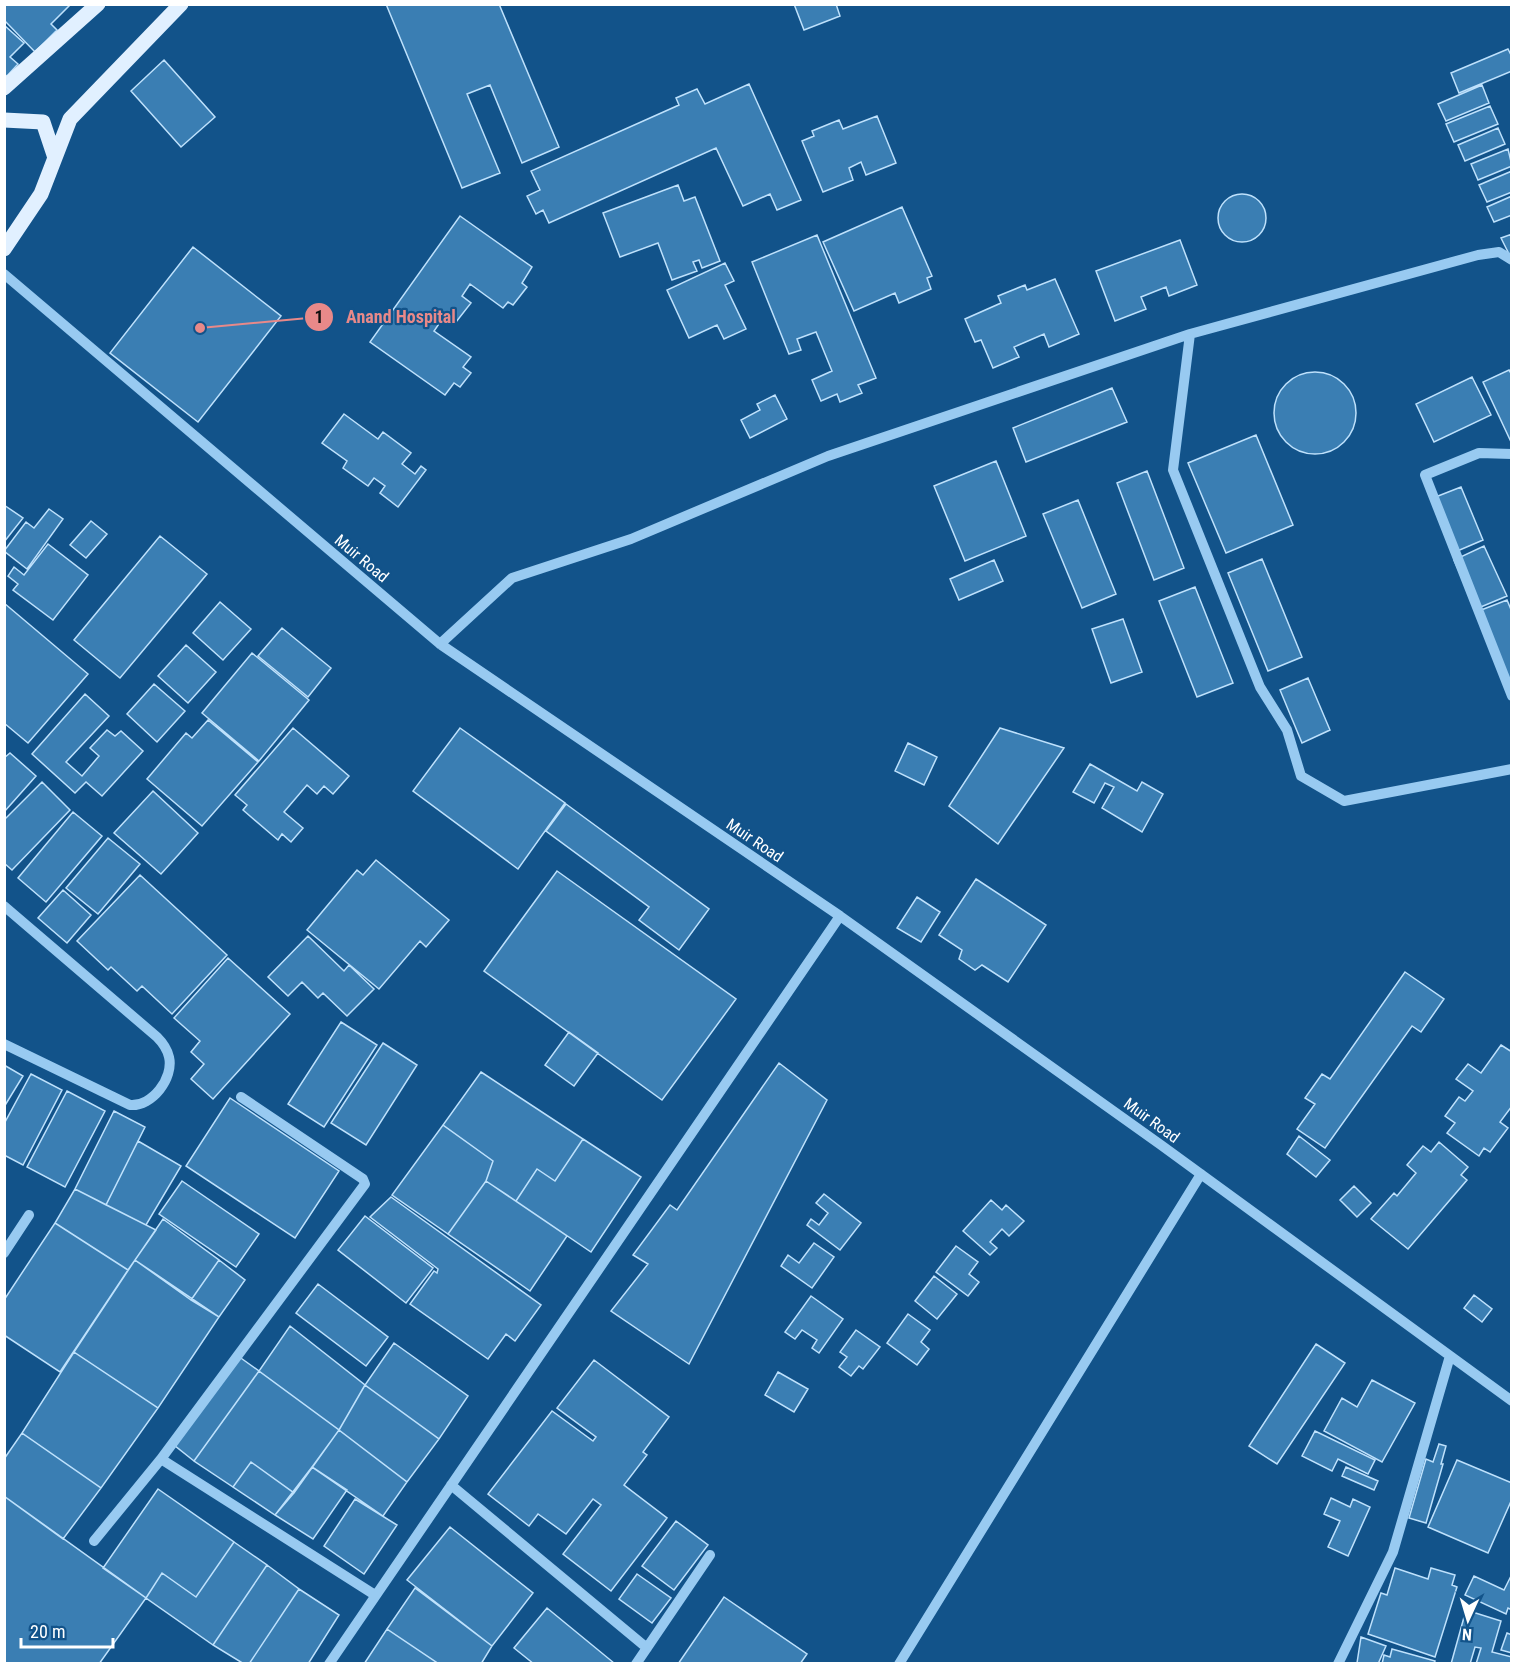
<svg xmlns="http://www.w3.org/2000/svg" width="1516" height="1668" viewBox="0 0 1516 1668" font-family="'Roboto Condensed',sans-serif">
<rect width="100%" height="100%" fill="#12538a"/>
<path fill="#3a7eb3" stroke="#bee1fc" stroke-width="1.5" d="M4,4h67l-20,20 6,6 -22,22 -31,-32z
M386,4h113l60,143 -37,16 -32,-78 -23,9 33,79 -38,15z
M794,4h42l4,12 -36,14z
M4,25l20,18 -14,14 8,7 -11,12 -3,-2z
M1508,49l4,8v14l-53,22 -8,-20z
M164,60l51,57 -34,30 -50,-56z
M749,84l52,116 -24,10 -7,-16 -27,12 -27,-58 -167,75 -6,-13 -7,4 -9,-18 13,-6 -9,-19 148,-66 -3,-7 21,-9 8,15z
M1482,85l7,18 -43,18 -8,-17z
M1490,106l8,18 -44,18 -8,-18z
M877,116l19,47 -30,12 -5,-13 -12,6 4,12 -30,12 -21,-51 12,-5 -2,-5 27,-11 4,9z
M1498,128l7,16 -40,17 -7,-16z
M1508,149l4,17 -34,14 -7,-16z
M1512,171v21l-25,10 -8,-17z
M678,185l6,16 11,-4 25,64 -18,7 -3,-8 -6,2 4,9 -25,9 -14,-37 -38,14 -17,-44z
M1218 218a24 24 0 1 1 48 0a24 24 0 1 1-48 0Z
M1512,196v19l-18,7 -7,-15z
M902,207l30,69 -5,2 4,11 -32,14 -4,-10 -41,18 -31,-69z
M460,216l72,51 -10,16 5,4 -14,18 -5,-3 -5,6 -33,-24 -8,12 9,7 -15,19 -11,-7 -11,16 37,26 -8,10 8,6 -11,14 -6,-4 -9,12 -75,-53z
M1512,234v26l-11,-22z
M817,235l59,143 -18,7 4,8 -22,9 -3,-8 -16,7 -9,-21 20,-9 -16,-39 -19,7 4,11 -12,4 -37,-92z
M1180,240l17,45 -28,11 -3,-9 -25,10 5,12 -31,12 -19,-50z
M193,247l88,69 -83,106 -88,-69z
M725,263l9,18 -9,4 21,44 -22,10 -7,-14 -28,13 -22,-48z
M1055,279l24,55 -30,13 -5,-13 -30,13 5,10 -26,11 -12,-28 -6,2 -10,-23 36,-16 -3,-7 27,-11 2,5z
M1509,370l3,5v69l-29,-62z
M1274 413a41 41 0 1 1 82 0a41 41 0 1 1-82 0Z
M1472,377l19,38 -57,27 -18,-38z
M1112,388l15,34 -101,40 -13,-34z
M775,395l12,24 -37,19 -9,-18 19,-10 -3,-6z
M344,414l34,25 5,-7 28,21 -9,11 13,10 6,-8 5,4 -28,37 -18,-14 5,-7 -11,-8 -6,8 -25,-18 4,-7 -25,-18z
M1256,435l37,90 -67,28 -38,-90z
M996,461l30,75 -61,25 -31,-75z
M1147,471l37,97 -30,12 -37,-97z
M1461,487l22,53 -28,12 -22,-54z
M1078,500l38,94 -34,14 -39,-94z
M4,505l19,13 -19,24z
M49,509l14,10 -36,50 -23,-18 22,-29 8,6z
M91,521l16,13 -21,24 -16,-13z
M160,536l47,38 -87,104 -46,-38z
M48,544l40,31 -35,45 -40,-30 5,-6 -10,-8 6,-9 10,8z
M1484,546l23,50 -31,13 -22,-49z
M1262,559l40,98 -34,14 -40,-98z
M994,560l9,21 -44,19 -9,-21z
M1195,587l38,96 -36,14 -38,-96z
M1507,600l5,12v88l-36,-88z
M220,602l31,27 -28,31 -30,-27z
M4,603l84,71 -60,69 -24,-20z
M1123,619l19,53 -31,11 -19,-54z
M282,628l49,40 -23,29 -50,-41z
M186,645l30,27 -28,31 -30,-27z
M252,653l57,47 -50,61 -57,-48z
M1308,678l22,52 -28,13 -22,-53z
M154,684l31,27 -28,31 -30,-28z
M85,694l24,22 -43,46 16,14 17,-20 -9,-8 17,-18 8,6 6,-5 22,20 -41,45 -16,-14 -11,11 -43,-39z
M208,720l50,42 -56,64 -55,-47 39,-46 6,5z
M293,728l56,48 -16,18 -9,-8 -7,8 -10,-9 -23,27 19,16 -12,14 -9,-8 -4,6 -35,-30 4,-5 -12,-10z
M460,728l105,75 -47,66 -105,-78z
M1000,728l64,20 -66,96 -49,-38z
M908,743l29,14 -13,28 -29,-14z
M10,753l26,23 -32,36v-54z
M1090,764l47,27 5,-9 21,12 -21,38 -40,-24 12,-21 -9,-4 -11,20 -21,-11z
M42,782l28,28 -58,60 -8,-7v-43z
M153,791l45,42 -37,41 -47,-41z
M566,804l143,105 -30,41 -40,-30 10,-13 -103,-76z
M73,812l29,24 -56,66 -28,-24z
M108,838l32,26 -42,50 -32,-26z
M376,860l73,60 -23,27 -6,-6 -41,48 -72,-59 50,-60 6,5z
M557,871l179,128 -74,101 -178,-129z
M140,875l87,80 -55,59 -30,-28 -5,5 -26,-24 -3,3 -31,-29z
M976,879l70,46 -38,57 -26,-17 -7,5 -16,-11 3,-9 -23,-15z
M63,890l28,25 -24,28 -29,-25z
M917,897l23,15 -19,30 -24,-14z
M308,936l36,35 5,-6 25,24 -27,27 -24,-23 -5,5 -16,-16 -14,14 -20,-19z
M228,958l62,56 -77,85 -22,-20 13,-15 -13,-12 9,-11 -26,-23z
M1405,972l39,27 -23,33 -9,-6 -87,122 -28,-19 18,-25 -10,-6 17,-24 8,5z
M341,1022l36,23 -53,82 -36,-23z
M569,1032l29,21 -24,33 -29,-21z
M383,1043l34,22 -51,80 -35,-22z
M1501,1045l11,7v54l-12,16 8,6 -18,24 -6,-4 -5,8 -32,-23 8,-10 -10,-7 14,-19 6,4 8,-10 -17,-12 12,-15 13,9z
M779,1063l48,37 -138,264 -78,-53 37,-47 -15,-9 37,-50 7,5z
M4,1065l19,11 -19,31z
M481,1072l102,67 -28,42 -18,-12 -21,32 -30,-20 7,-20 -50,-36z
M31,1074l31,16 -39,75 -19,-10v-31z
M67,1091l38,20 -40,76 -38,-20z
M230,1098l109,73 -44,67 -109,-72z
M114,1111l31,16 -39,78 -31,-16z
M443,1125l50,36 -7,20 -38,53 -56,-39z
M1299,1136l31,24 -14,17 -29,-23z
M583,1139l58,38 -50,75 -75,-51 21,-32 18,12z
M138,1141l43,25 -35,59 -40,-20z
M1439,1142l29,25 -7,8 6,5 -59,69 -37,-30 23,-26 3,3 19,-23 -9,-8 16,-19 8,6z
M182,1181l77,53 -23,33 -77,-53z
M486,1181l81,55 -37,55 -82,-57z
M1354,1186l17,17 -14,14 -17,-17z
M75,1189l81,41 -28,40 -73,-47z
M824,1194l37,29 -21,27 -33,-25 4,-6 8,6 9,-12 -12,-10z
M391,1197l150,108 -26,36 -9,-7 -18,25 -78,-55 24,-33 3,2 1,-4 -68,-52z
M991,1200l11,10 4,-5 18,16 -15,15 -7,-7 -12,13 7,6 -7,7 -27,-24z
M365,1216l68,52 -27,35 -68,-53z
M163,1219l56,41 -28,40 -56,-40z
M55,1223l73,47 -68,102 -56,-37v-35z
M814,1243l20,14 -22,31 -31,-22 7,-11 11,8z
M956,1246l22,16 -9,12 10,8 -11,14 -32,-24z
M135,1260l84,57 -61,91 -84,-56z
M219,1260l26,20 -26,37 -28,-17z
M934,1276l23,18 -20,25 -22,-18z
M318,1284l70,53 -22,29 -70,-53z
M1474,1295l18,14 -10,13 -18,-14z
M811,1296l32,23 -24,34 -7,-5 5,-8 -15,-10 -7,9 -10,-7z
M908,1314l22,16 -9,12 8,7 -12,16 -30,-22z
M290,1326l75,59 -26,45 -80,-59z
M856,1330l24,17 -17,22 -4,-3 -8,10 -12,-9 8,-10 -7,-5z
M394,1343l74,53 -29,43 -74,-54z
M1316,1344l29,19 -68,101 -28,-18z
M74,1352l84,56 -57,80 -79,-55z
M238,1356l21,15 -65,90 -20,-16z
M594,1360l75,57 -26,35 4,3 -23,30 43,33 -56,73 -48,-37 38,-49 -8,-6 -27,35 -28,-20 -9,12 -41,-32 64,-83 41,30 3,-4 -39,-29z
M259,1371l80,59 -45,63 -43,-31 -18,25 -39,-26z
M778,1372l30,17 -14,23 -29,-17z
M1372,1380l43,23 -33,59 -58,-31 18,-33 15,9z
M365,1385l74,54 -32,43 -68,-52z
M339,1430l68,52 -24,34 -71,-49z
M1315,1431l60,29 -7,14 -30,-15 -6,12 -30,-15z
M22,1433l79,55 -38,51 -59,-43v-37z
M1439,1444l7,2 -5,18h2l-17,59 -17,-5 17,-59 7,3z
M1457,1460l55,23v16l-24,54 -60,-26z
M251,1462l43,31 -19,22 -42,-28z
M312,1467l35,23 -34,49 -38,-24z
M1346,1467l32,14 -4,9 -32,-14z
M158,1489l76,53 -38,55 -34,-24 -16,25 -43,-30z
M4,1496l142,102 -47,66h-95z
M1331,1498l19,9 3,-8 17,8 -22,49 -20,-9 12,-26 -16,-7z
M355,1499l42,26 -33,49 -40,-28z
M676,1521l32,24 -34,45 -32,-24z
M450,1527l83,66 -41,53 -85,-66z
M234,1542l33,23 -54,80 -67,-47 16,-25 34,24z
M267,1565l32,24 -50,75h-5l-31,-19z
M1395,1568l33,11 3,-11 24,7 -3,10 5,2 -22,70 -67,-23 13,-41 6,2z
M637,1574l34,24 -19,25 -33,-24z
M1512,1574v36l-4,-2 -2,6 -41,-19 9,-19 30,14z
M415,1588l77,58 -11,18h-42l-52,-35z
M299,1589l40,26 -31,49h-59z
M724,1597l83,57 -7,10h-122z
M547,1608l67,55v1h-80l-20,-16z
M1466,1610l35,11 -9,31 20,5v7h-36l5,-16 -6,-1 -5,17h-19z
M387,1629l52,35h-75z
M1507,1633l5,2v18l-11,-3z
M1361,1637l25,9 -8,18 -21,-1z
M1392,1649l43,12 -1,3h-52l2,-9 6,2z"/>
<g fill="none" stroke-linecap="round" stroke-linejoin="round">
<path stroke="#98caf1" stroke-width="10" d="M4,274l436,370 400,272 321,229 351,256
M1190,334l-17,136 87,217 27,43 14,46 43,25 168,-32
M1512,454l-33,-1 -54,22 87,221
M440,644l72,-66 119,-39 197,-83 362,-122 288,-79 21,-3 13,8
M4,906l153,131c6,6 10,11 12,20 5,21 -17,50 -39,48l-126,-61
M241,1097l122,82 2,5 -204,275 214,136
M4,1253l25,-38
M451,1485l196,163
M94,1541l67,-82
M329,1664l511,-748
M636,1664l74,-109
M899,1664l302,-490
M1338,1664l55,-112 57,-196"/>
<path stroke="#e1f0ff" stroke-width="15" d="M4,88l94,-84
M4,120l39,2 12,36
M4,249l37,-55 29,-75 111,-115"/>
</g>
<g text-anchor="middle" stroke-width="4.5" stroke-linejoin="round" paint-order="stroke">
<g font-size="16" fill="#fff" stroke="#12538a">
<text transform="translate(362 558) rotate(40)" y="6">Muir Road</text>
<text transform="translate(755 840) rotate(34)" y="6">Muir Road</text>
<text transform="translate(1152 1120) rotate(36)" y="6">Muir Road</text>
</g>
</g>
<path fill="none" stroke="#e88989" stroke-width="2" d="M200 328L319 317"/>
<g fill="#e88989" stroke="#12538a" stroke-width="2">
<circle cx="200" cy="328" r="6"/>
<circle cx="319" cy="317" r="15"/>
</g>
<g font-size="18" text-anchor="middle" font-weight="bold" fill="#111">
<text x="319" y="323">1</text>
</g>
<g font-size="18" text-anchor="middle" font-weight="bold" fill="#e88989" stroke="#12538a" stroke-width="4.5" stroke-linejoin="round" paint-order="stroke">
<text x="401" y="323">Anand Hospital</text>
</g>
<rect width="1516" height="1668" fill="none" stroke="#ffffff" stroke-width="12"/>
<g transform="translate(1468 1620) rotate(184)" stroke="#12538a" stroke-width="4.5" paint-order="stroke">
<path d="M0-4.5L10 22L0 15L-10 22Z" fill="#ffffff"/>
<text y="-9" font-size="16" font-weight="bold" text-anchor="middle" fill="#ffffff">N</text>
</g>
<path d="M21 1638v9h92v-9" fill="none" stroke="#ffffff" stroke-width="3"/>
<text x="30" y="1638" font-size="18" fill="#ffffff" stroke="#12538a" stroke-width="4.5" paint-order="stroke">20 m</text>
</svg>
